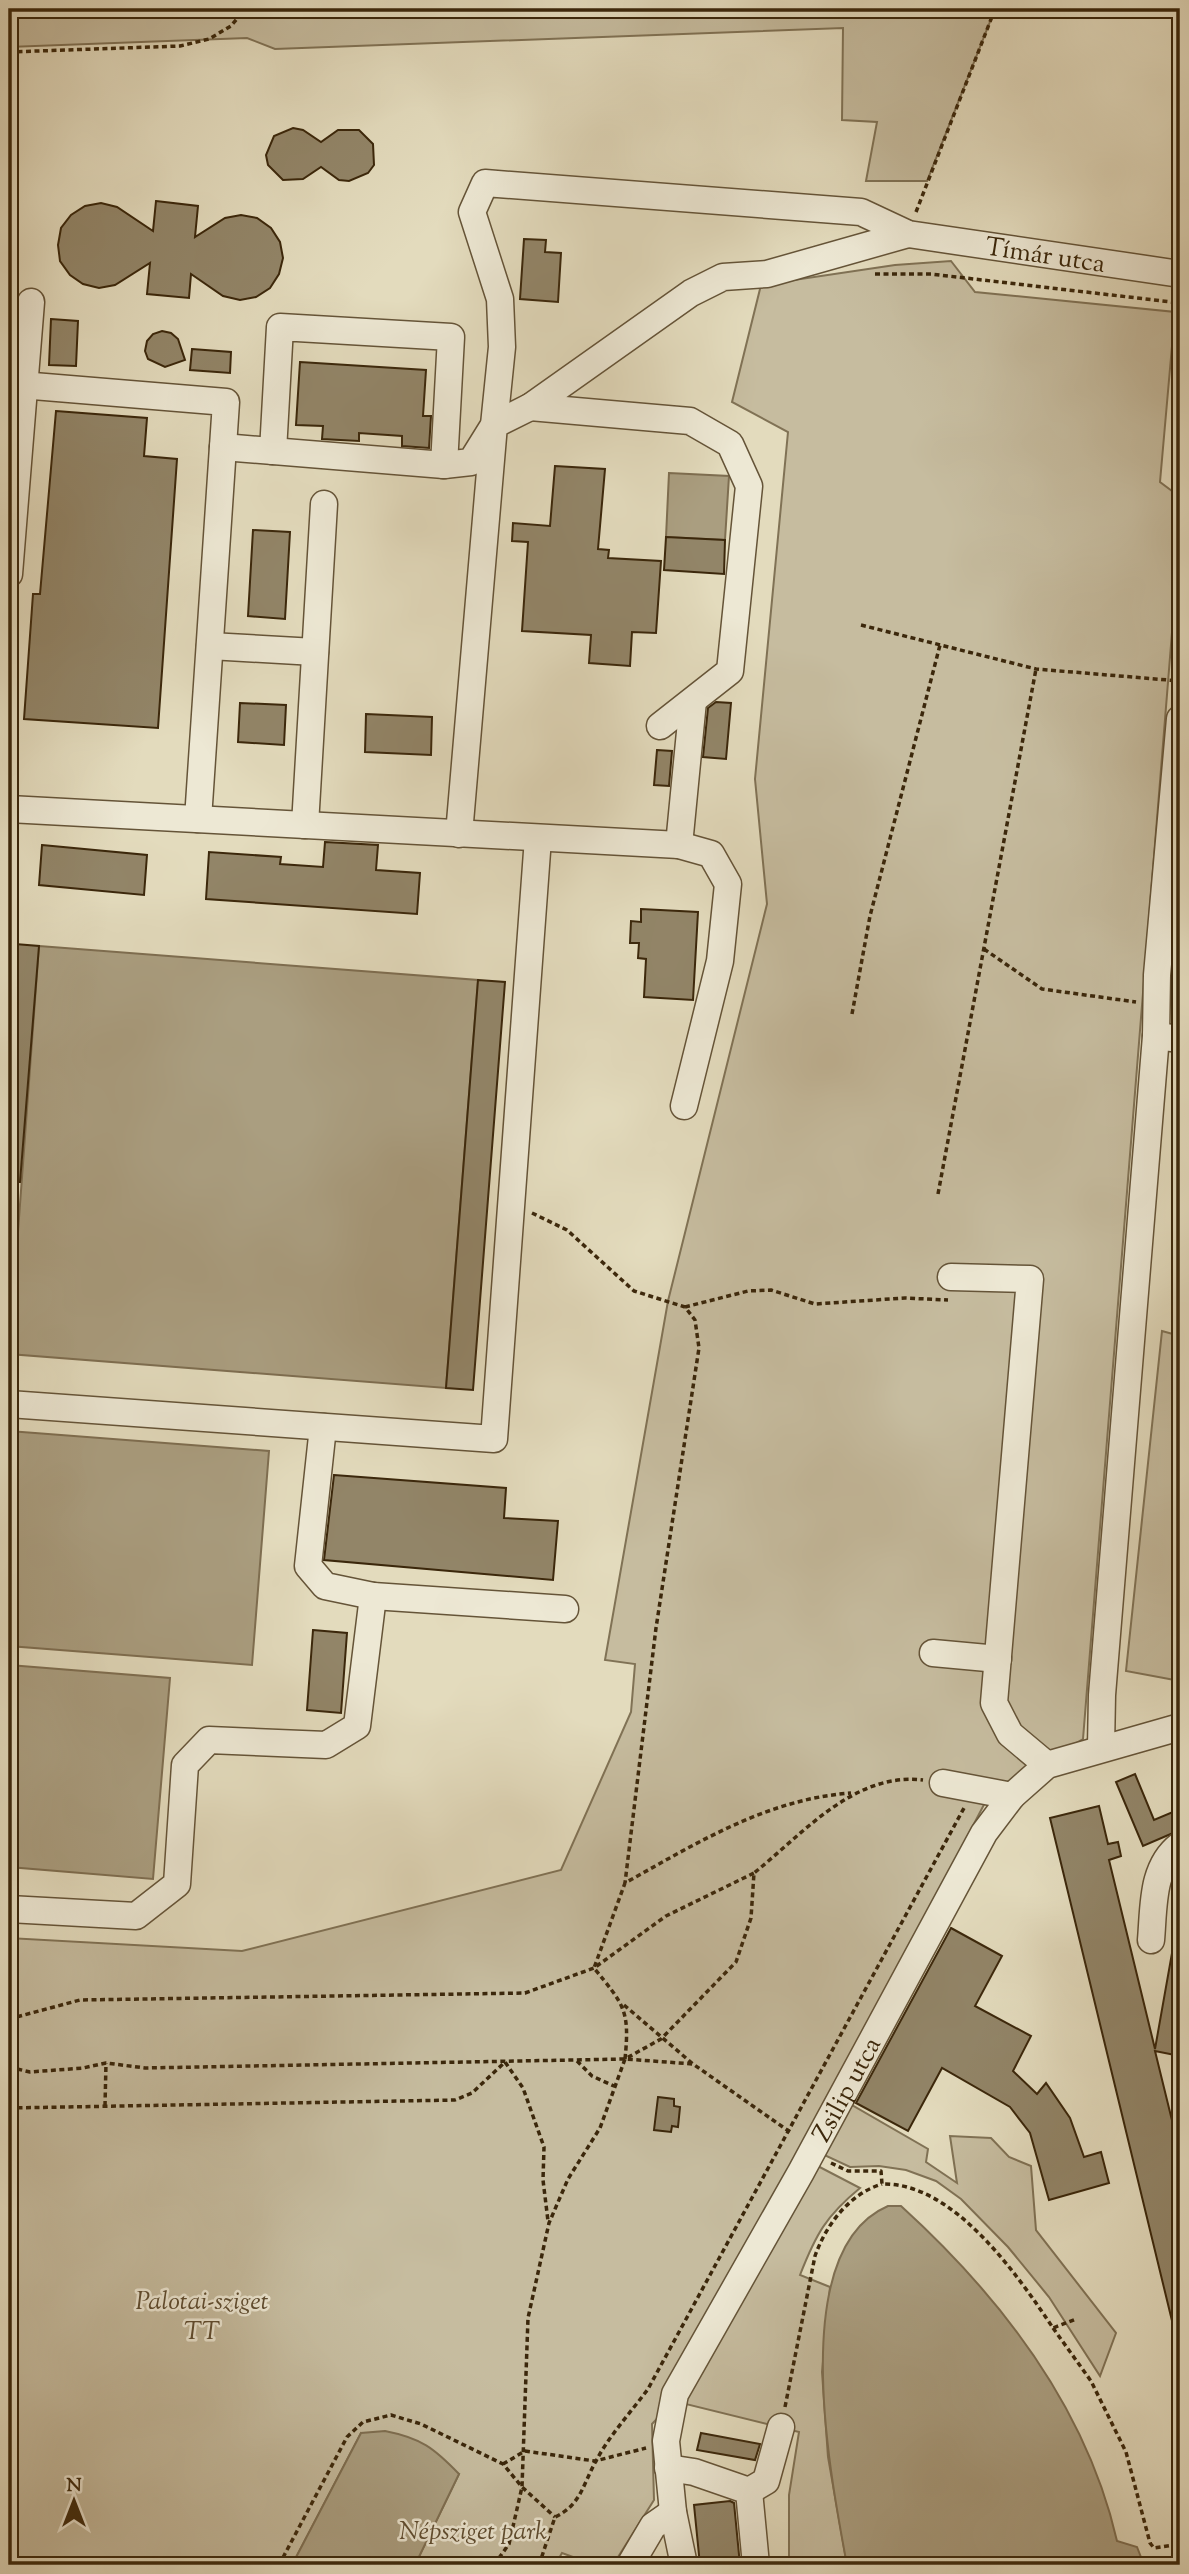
<svg xmlns="http://www.w3.org/2000/svg" width="1189" height="2574" font-family="'Sorts Mill Goudy',serif">
<style>
.green{fill:#c6bc9f;stroke:#807255;stroke-width:2}
.water{fill:#aa9e80;stroke:#7e6e51;stroke-width:2}
.building{fill:#928568;stroke:#3b270b;stroke-width:2}
.lines{fill:none;stroke-linecap:round;stroke-linejoin:round}
.minor-casing{stroke:#655438;stroke-width:29}
.path{stroke:#3b270b;stroke-width:3.5;stroke-dasharray:5 3.5;stroke-linecap:butt}
.minor{stroke:#ede8d4;stroke-width:26}
.labels{text-anchor:middle;stroke-width:5;stroke-linejoin:round;paint-order:stroke}
.street-label{font-size:26px;fill:#3b270b;stroke:#ede8d4}
.park-label{font-size:26px;font-style:italic;fill:#5e4c30;stroke:#ede8d4}
</style>
<rect width="100%" height="100%" fill="#e3dbbd"/>
<filter id="stains"><feTurbulence type="fractalNoise" baseFrequency=".00286" numOctaves="4"/><feColorMatrix values="0 0 0 0 .2 0 0 0 0 .09 0 0 0 0 .02 0 0 0 .5 -.17"/></filter>
<radialGradient id="worn" r=".72"><stop offset=".6" stop-color="#630" stop-opacity="0"/><stop offset="1" stop-color="#630" stop-opacity=".3"/></radialGradient>
<!-- green -->
<g class="green">
<polygon points="9,9 995,9 927,181 866,181 877,122 842,120 843,28 275,49 247,38 9,47"/>
<path d="M951,261L975,292L1175,312L1160,482L1180,497V533L1083,1739L989,1795L833,2094L928,2149L926,2162L957,2183L950,2136L991,2138L1009,2157L1031,2166L1036,2230L1116,2333L1100,2376L1049,2297L1008,2247L961,2199L936,2181L906,2170L879,2166L850,2167L816,2151L810,2162L860,2188C826,2216 816,2234 800,2275L830,2287L822,2372L828,2457L847,2565H789V2495L799,2432L674,2401L652,2424L654,2500L613,2565H595L562,2553L555,2565H415L459,2474L361,2433L292,2565H9V1938L242,1951L561,1870L631,1712L635,1664L605,1660L668,1301L767,904L755,779L788,432L732,402L761,285L895,265Z"/>
<polygon points="1162,1331 1180,1336 1180,1681 1126,1671"/>
</g>
<!-- water -->
<g class="water">
<polygon points="669,473 729,476 725,540 666,537"/>
<polygon points="39,946 478,980 446,1388 9,1354"/>
<polygon points="9,1431 269,1451 252,1665 9,1646"/>
<polygon points="9,1665 170,1678 153,1879 9,1867"/>
<path d="M888,2206H901C1000,2296 1087,2409 1117,2541L1137,2547L1144,2565H847C831,2479 785,2250 888,2206Z"/>
<path d="M385,2431C421,2438 434,2448 459,2474L415,2565H292L361,2433Z"/>
</g>
<!-- building -->
<g class="building">
<polygon points="293,128 303,130 321,142 338,130 359,130 373,144 374,165 368,173 349,181 339,180 321,167 303,179 283,180 268,165 266,155 274,136"/>
<polygon points="156,201 198,206 195,237 225,218 241,215 257,218 271,228 280,242 283,258 279,274 270,288 256,297 240,300 223,296 191,274 189,298 147,294 150,263 115,285 99,288 83,284 70,275 60,261 58,245 61,228 71,215 85,206 101,203 117,207 153,231"/>
<polygon points="524,239 546,240 545,252 561,253 558,302 520,299"/>
<polygon points="51,319 78,321 76,366 49,365"/>
<polygon points="162,331 171,333 178,339 185,360 165,367 148,359 145,351 147,341 153,334"/>
<polygon points="192,349 231,352 230,373 190,370"/>
<polygon points="300,362 426,370 423,416 431,416 429,448 402,446 402,436 359,433 359,441 322,439 323,426 296,425"/>
<polygon points="56,411 147,418 144,456 177,459 158,728 24,719 33,594 40,594"/>
<polygon points="555,466 605,469 598,549 609,550 608,558 661,561 656,633 632,632 630,666 589,663 591,635 522,631 528,542 512,541 513,523 550,526"/>
<polygon points="253,530 290,532 285,619 248,616"/>
<polygon points="666,537 725,540 724,574 664,570"/>
<polygon points="716,702 731,703 726,759 703,757 708,708"/>
<polygon points="240,703 286,705 284,745 238,742"/>
<polygon points="366,714 432,717 431,755 365,752"/>
<polygon points="657,750 672,751 669,786 654,785"/>
<polygon points="325,842 378,845 376,870 420,873 417,914 206,899 209,852 281,857 280,864 323,867"/>
<polygon points="42,845 147,855 144,895 39,885"/>
<polygon points="641,909 698,912 693,1000 644,997 646,959 638,958 639,943 630,943 631,921 641,922"/>
<polygon points="15,944 39,946 20,1182 9,1182 9,1021"/>
<polygon points="478,980 505,982 473,1390 446,1388"/>
<polygon points="334,1475 506,1488 504,1518 558,1521 553,1580 324,1560"/>
<polygon points="313,1630 347,1633 341,1713 307,1710"/>
<polygon points="1135,1774 1154,1820 1180,1809 1180,1830 1143,1846 1116,1782"/>
<polygon points="1099,1806 1108,1844 1118,1842 1121,1856 1109,1860 1155,2049 1172,1953 1180,1954 1180,2056 1155,2051 1180,2153 1180,2328 1174,2329 1050,1818"/>
<polygon points="951,1928 1002,1956 975,2006 1031,2036 1013,2071 1037,2094 1046,2083 1070,2118 1084,2157 1101,2152 1109,2183 1049,2200 1030,2133 1010,2107 942,2068 908,2131 856,2103"/>
<polygon points="658,2097 674,2099 674,2106 680,2107 678,2127 672,2126 671,2132 654,2130"/>
<polygon points="701,2433 760,2444 755,2460 697,2450"/>
<polygon points="730,2501 734,2503 740,2565 700,2565 694,2505"/>
</g>
<g class="lines">
<defs>
<g id="minor">
<polyline points="9,384 226,402 198,819"/>
<polyline points="530,407 690,421 730,444 749,486 730,671 660,726"/>
<path id="s1" d="M223,447L444,465L471,462L494,425L502,347L500,299L472,212L485,183L861,212L908,234L1180,274"/>
<polyline points="273,451 280,327 451,337 444,465"/>
<polyline points="9,574 31,302"/>
<polyline points="210,646 315,652"/>
<polyline points="9,809 679,845 711,854 728,884 720,961 684,1106"/>
<polyline points="305,825 324,504"/>
<polyline points="459,834 494,425 530,407 691,293 723,277 767,274 908,234"/>
<polyline points="679,845 693,701"/>
<polyline points="1156,1036 1180,1039"/>
<polyline points="951,1277 1030,1279 994,1703 1010,1734 1047,1765"/>
<polyline points="9,1404 494,1439 538,838"/>
<polyline points="323,1427 308,1566 325,1586 373,1596 565,1609"/>
<polyline points="933,1653 998,1659"/>
<polyline points="1101,1747 1102,1695 1156,1036 1157,975 1180,719"/>
<polyline points="943,1783 1012,1796"/>
<polyline points="9,1909 136,1916 177,1884 185,1765 209,1740 326,1745 357,1726 373,1596"/>
<path d="M1151,1940C1154,1907 1151,1867 1180,1845"/>
<polyline points="668,2468 694,2472 749,2491 756,2565"/>
<polyline points="749,2491 766,2481 781,2427"/>
<polyline points="630,2565 653,2526 673,2512"/>
<path id="s2" d="M684,2565L673,2512L666,2441L675,2394L801,2172L984,1833L1012,1796L1047,1765L1180,1727"/>
</g>
</defs>
<!-- minor casing -->
<use href="#minor" class="minor-casing"/>
<!-- path -->
<g class="path">
<polyline points="9,52 180,46 209,39 231,26 245,9"/>
<polyline points="916,212 995,9"/>
<polyline points="875,274 931,274 1180,303"/>
<polyline points="861,625 1036,669 1180,681"/>
<polyline points="984,949 1042,989 1136,1002"/>
<polyline points="852,1014 870,916 940,645"/>
<polyline points="938,1194 1036,669"/>
<polyline points="532,1213 567,1230 634,1291 685,1307 695,1320 699,1348 656,1628 625,1883"/>
<polyline points="685,1307 748,1291 771,1290 815,1304 905,1298 948,1300"/>
<polyline points="624,2005 693,2064 790,2132"/>
<polyline points="9,2019 80,2000 525,1993 594,1968 666,1916 754,1873"/>
<path d="M625,2059C630,2010 624,2005 594,1968L625,1883C697,1843 767,1799 851,1793"/>
<polyline points="577,2061 592,2076 614,2086"/>
<polyline points="9,2067 30,2072 83,2068 106,2063 145,2068 625,2059 693,2064"/>
<polyline points="105,2106 106,2063"/>
<polyline points="9,2108 455,2100 472,2093 505,2062 523,2088 544,2147 543,2180 548,2221"/>
<path d="M831,2163L848,2171H881L882,2184C953,2182 1017,2274 1053,2328L1076,2319"/>
<polyline points="1053,2328 1091,2381 1126,2452 1150,2543 1154,2548 1180,2544"/>
<path d="M785,2407L815,2256C826,2225 849,2194 882,2184"/>
<polyline points="503,2464 525,2451 595,2461 646,2448"/>
<polyline points="279,2565 347,2437 363,2422 391,2415 421,2424 503,2464 522,2487 555,2517"/>
<path d="M494,2565L509,2544L522,2487L528,2318L549,2223L568,2179L600,2128L625,2059L661,2039L736,1962L751,1918L754,1873C804,1833 854,1772 923,1780"/>
<path d="M539,2565L555,2517C581,2505 583,2484 596,2461C609,2436 631,2412 648,2389L964,1808"/>
</g>
<!-- minor -->
<use href="#minor" class="minor"/>
</g>
<g class="labels">
<!-- street labels -->
<g class="street-label">
<text dy="9" stroke="none"><textPath href="#s1" startOffset="1110">Tímár utca</textPath></text>
<text dy="9" stroke="none"><textPath href="#s2" startOffset="523">Zsilip utca</textPath></text>
</g>
<!-- park labels -->
<g class="park-label">
<text x="202" y="2309">Palotai-sziget<tspan x="202" dy="30">TT</tspan></text>
<text x="473" y="2539">Népsziget park</text>
</g>
</g>
<!-- margin -->
<rect width="1189" height="2574" fill="none" stroke="#e3dbbd" stroke-width="35"/>
<rect x="10" y="10" width="1168" height="2553" fill="none" stroke="#3b270b" stroke-width="3.5"/>
<rect x="18" y="18" width="1154" height="2539" fill="none" stroke="#3b270b" stroke-width="2"/>
<!-- north arrow -->
<g transform="translate(74 2501)" stroke="#ede8d4" stroke-width="5" paint-order="stroke">
<path d="M0-5L12 26L0 18L-12 26Z" fill="#3b270b"/>
<text y="-10" font-size="19" font-weight="bold" text-anchor="middle" fill="#3b270b">N</text>
</g>
<rect width="100%" height="100%" filter="url(#stains)"/>
<rect width="100%" height="100%" fill="url(#worn)"/>
</svg>
